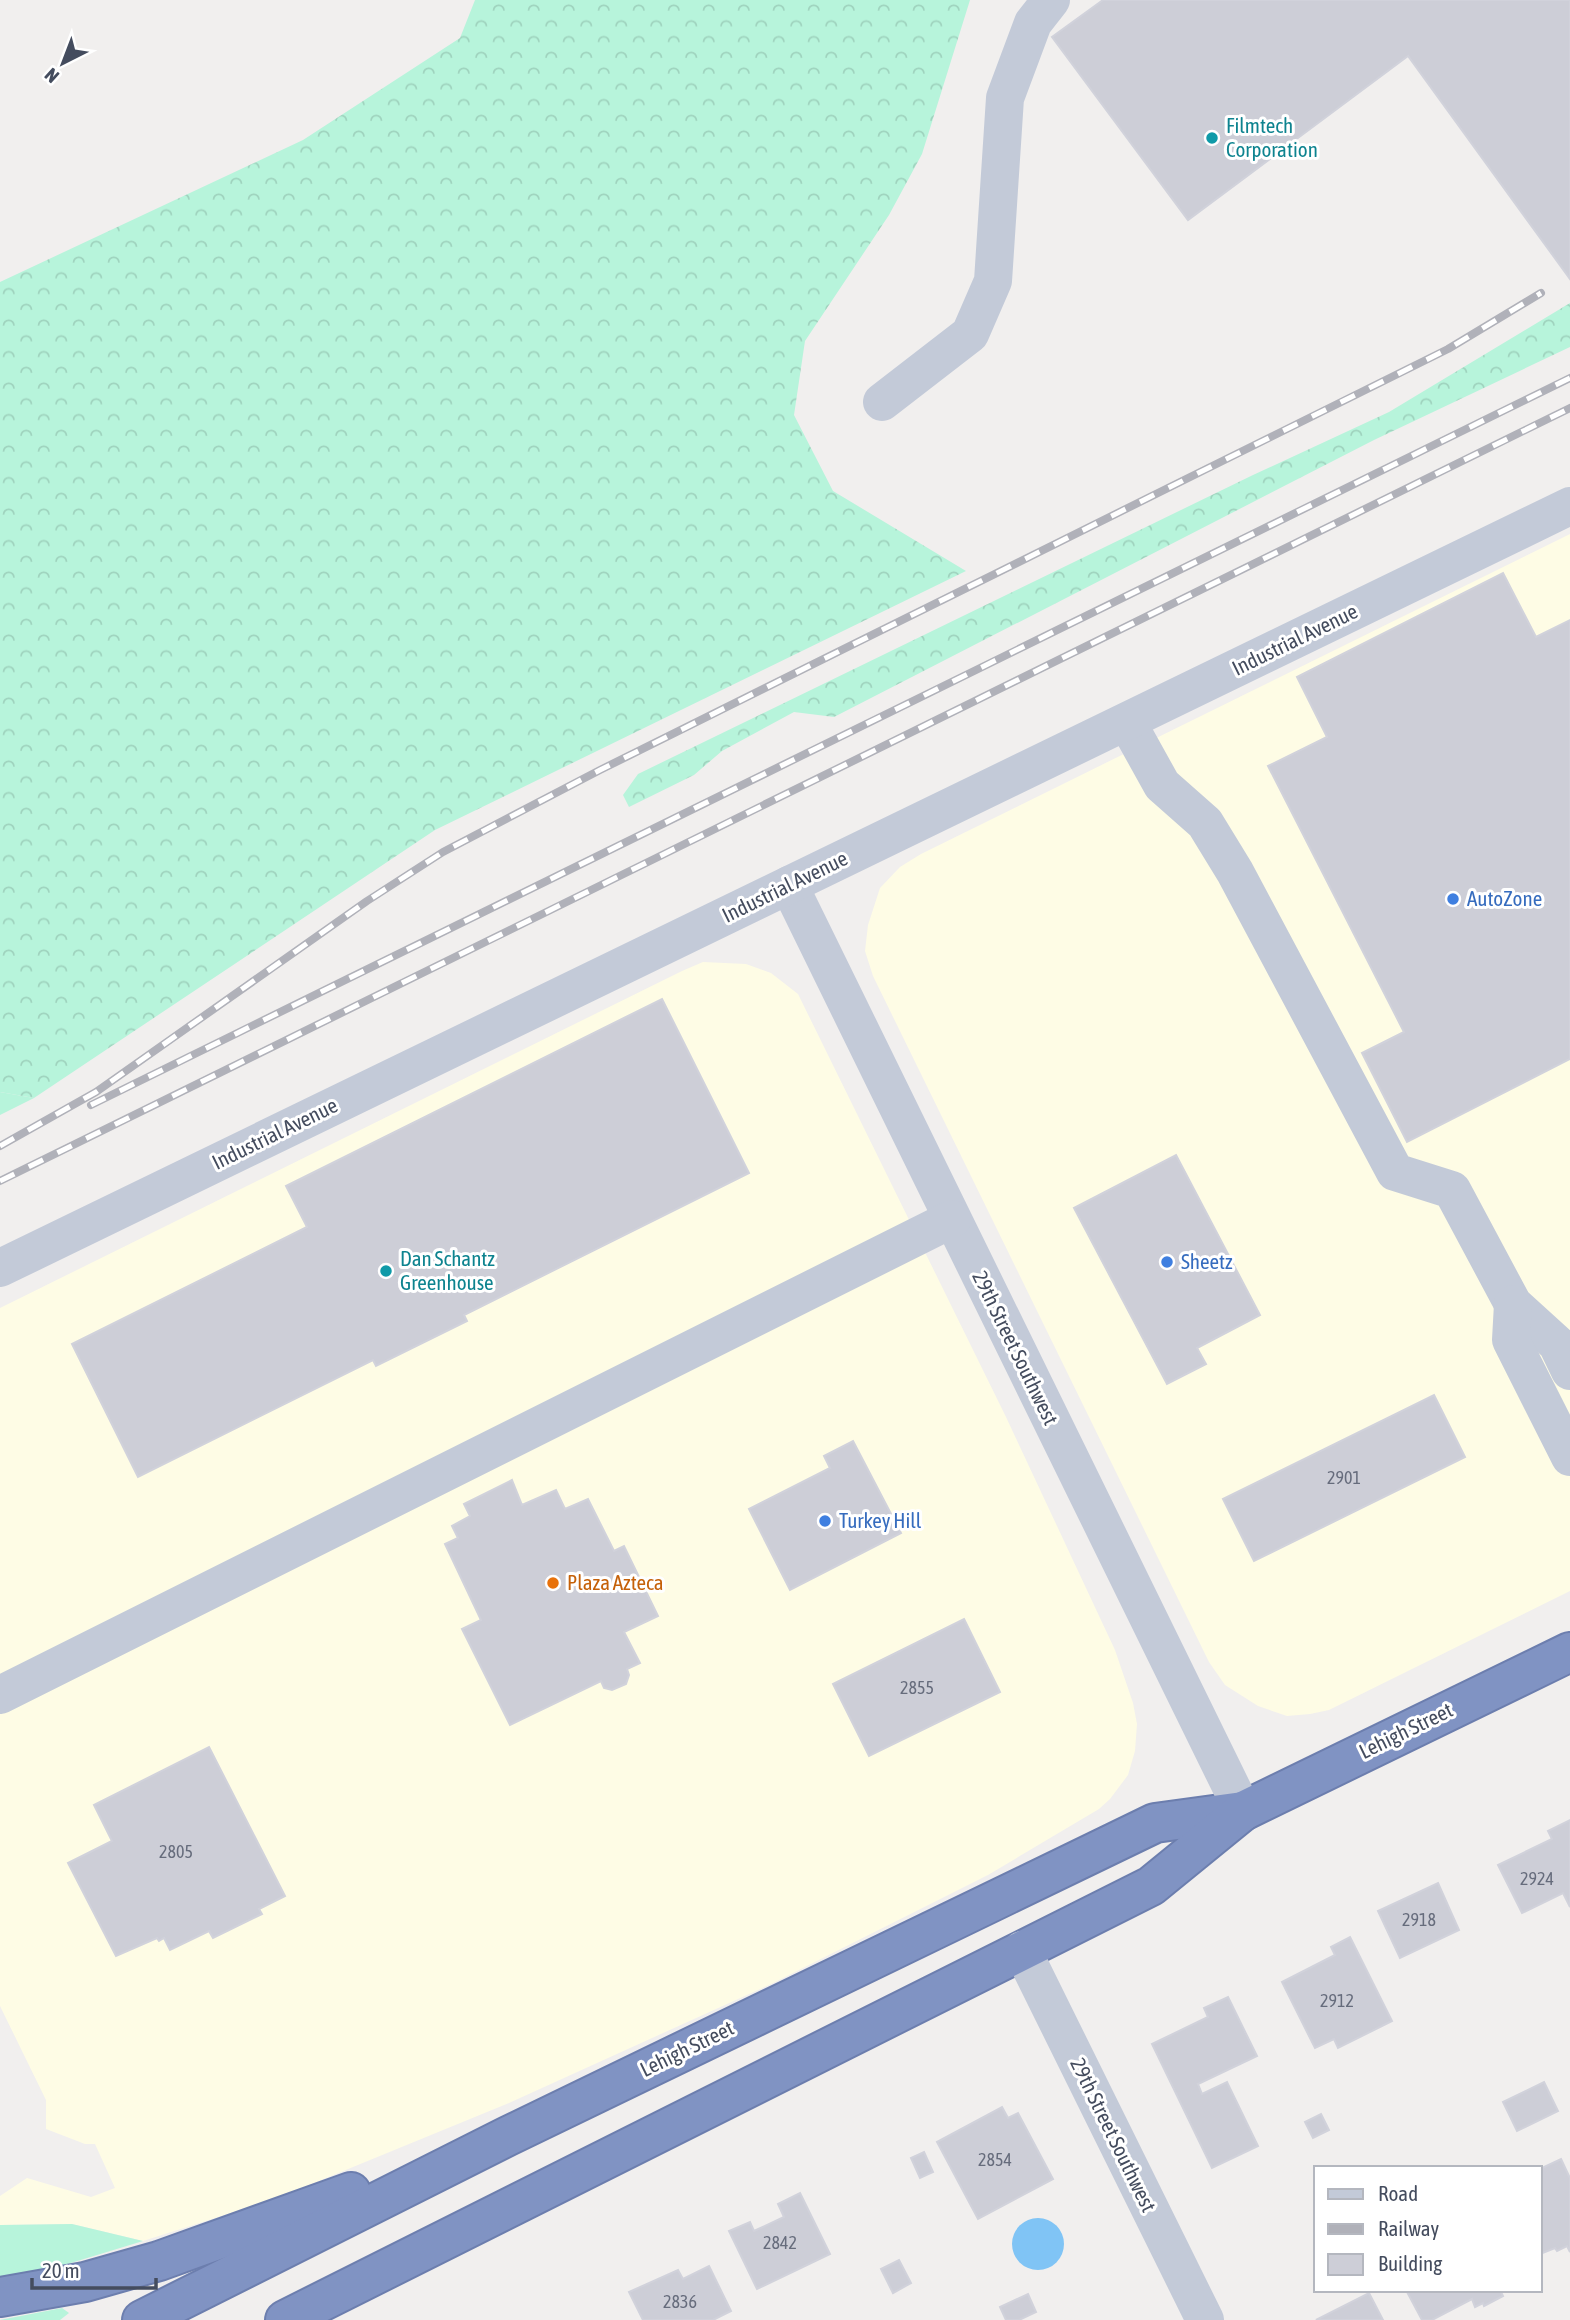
<svg xmlns="http://www.w3.org/2000/svg" width="1570" height="2320" font-family="'Asap Condensed',sans-serif">
<style>
.commercial{fill:#fefce5}
.green{fill:#b7f4db}
.forest{fill:url(#forest-crowns)}
.water{fill:#80c4f5}
.building{fill:#cdced7;stroke:#d1d2db;stroke-width:2}
.lines{fill:none;stroke-linecap:round;stroke-linejoin:round}
.highway-casing{stroke:#6c7eae;stroke-width:42}
.minor{stroke:#c3cad8;stroke-width:38}
.highway{stroke:#8093c3;stroke-width:38}
.rail-casing{stroke:#b0b1b9;stroke-width:8}
.rail{stroke:#fff;stroke-width:5;stroke-dasharray:16;stroke-linecap:butt}
.culture-dot{fill:#0f9aa8;stroke:#fff;stroke-width:2.5}
.shop-dot{fill:#3f7fe0;stroke:#fff;stroke-width:2.5}
.food-dot{fill:#e8710a;stroke:#fff;stroke-width:2.5}
.labels{text-anchor:middle;stroke-width:6;stroke-linejoin:round;paint-order:stroke}
.number-label{font-size:18px;fill:#666c7c}
.culture-label{font-size:21px;fill:#0d838f;stroke:#fff;text-anchor:start}
.street-label{font-size:21px;fill:#444c5e;stroke:#fff}
.shop-label{font-size:21px;fill:#366cbe;stroke:#fff;text-anchor:start}
.food-label{font-size:21px;fill:#c56008;stroke:#fff;text-anchor:start}
</style>
<defs>
<pattern id="forest-crowns" width="20" height="18" patternUnits="userSpaceOnUse" patternTransform="scale(1.75)"><rect width="20" height="18" fill="#b7f4db"/><path d="M2 6a3 3 0 1 1 6 0M12 15a3 3 0 1 1 6 0" fill="none" stroke="#9fd3be"/></pattern>
</defs>
<rect width="100%" height="100%" fill="#f1efee"/>
<!-- commercial -->
<g class="commercial">
<polygon points="1570,534 1570,1591 1329,1710 1310,1714 1287,1716 1258,1706 1225,1685 1209,1662 873,976 865,951 868,925 880,888 900,867 921,854"/>
<polygon points="703,962 746,964 771,973 798,994 1006,1417 1115,1650 1133,1703 1137,1724 1135,1751 1128,1775 1110,1799 1099,1809 988,1875 771,1984 509,2103 275,2199 143,2241 72,2224 0,2225 0,2196 27,2178 91,2197 115,2188 95,2144 85,2144 46,2129 46,2100 0,2006 0,1308 682,971"/>
</g>
<!-- green -->
<g class="green">
<polygon points="0,1092 34,1098 0,1115"/>
<polygon points="72,2224 143,2241 38,2273 0,2279 0,2225"/>
<polygon points="62,2308 69,2313 60,2320 0,2320"/>
</g>
<!-- forest -->
<g class="forest">
<polygon points="475,0 970,0 922,154 889,215 805,341 794,415 833,491 966,571 435,830 34,1098 0,1092 0,282 303,140 460,38"/>
<polygon points="1570,303 1570,347 1374,440 834,717 794,712 722,751 694,775 629,807 623,795 638,774 1253,475 1389,412"/>
</g>
<!-- water -->
<circle class="water" cx="1038" cy="2244" r="26"/>
<!-- building -->
<g class="building">
<polygon points="1103,0 1570,0 1570,279 1408,56 1188,220 1052,37"/>
<polygon points="1503,573 1536,637 1570,620 1570,1059 1407,1142 1362,1053 1404,1032 1268,766 1327,737 1297,677"/>
<polygon points="662,999 749,1173 464,1315 467,1321 376,1366 373,1360 138,1477 72,1344 307,1227 286,1186"/>
<polygon points="1176,1155 1260,1315 1197,1348 1206,1364 1167,1384 1074,1208"/>
<polygon points="1434,1395 1465,1457 1254,1561 1223,1499"/>
<polygon points="853,1441 901,1533 790,1590 749,1509 830,1468 824,1456"/>
<polygon points="512,1480 522,1505 556,1490 565,1509 588,1499 614,1551 624,1546 658,1616 624,1632 640,1663 627,1669 629,1675 626,1684 612,1690 604,1688 601,1681 510,1725 462,1629 481,1620 445,1544 458,1538 452,1526 470,1516 464,1504"/>
<polygon points="964,1619 1000,1692 869,1756 833,1684"/>
<polygon points="209,1747 285,1896 259,1909 262,1914 213,1938 209,1931 170,1950 164,1938 159,1941 157,1938 116,1956 68,1863 112,1841 94,1805"/>
<polygon points="1570,1820 1570,1907 1563,1893 1522,1913 1498,1865 1552,1839 1548,1831"/>
<polygon points="1438,1883 1459,1930 1400,1958 1378,1911"/>
<polygon points="1350,1937 1392,2021 1338,2048 1334,2039 1315,2048 1282,1982 1335,1955 1331,1947"/>
<polygon points="1228,1997 1257,2056 1198,2084 1202,2094 1227,2082 1258,2146 1212,2168 1152,2044 1208,2017 1204,2008"/>
<polygon points="1544,2082 1558,2111 1517,2131 1503,2102"/>
<polygon points="1002,2107 1008,2118 1018,2113 1053,2179 978,2219 937,2142"/>
<polygon points="1321,2114 1329,2130 1313,2138 1305,2122"/>
<polygon points="924,2152 933,2172 920,2178 911,2158"/>
<polygon points="1561,2159 1570,2178 1570,2252 1567,2246 1557,2251 1555,2248 1540,2254 1540,2169"/>
<polygon points="800,2193 830,2254 757,2289 729,2231 750,2222 754,2231 784,2217 778,2204"/>
<polygon points="899,2260 911,2283 893,2293 881,2269"/>
<polygon points="709,2266 731,2311 713,2320 643,2320 629,2292 678,2270 683,2279"/>
<polygon points="1406,2290 1500,2290 1503,2296 1484,2306 1483,2303 1475,2307 1472,2299 1432,2320 1422,2320"/>
<polygon points="1369,2293 1383,2320 1316,2320"/>
<polygon points="1028,2294 1036,2312 1019,2320 1006,2320 1000,2307"/>
</g>
<g class="lines">
<defs>
<g id="highway">
<polyline points="0,2297 85,2282 159,2261 351,2192"/>
<polyline points="142,2320 508,2136 1155,1823 1243,1811"/>
<polyline points="285,2320 1151,1886 1243,1811 1570,1652"/>
</g>
</defs>
<!-- highway casing -->
<use href="#highway" class="highway-casing"/>
<!-- minor -->
<g class="minor">
<polyline points="882,402 970,334 993,281 1005,98 1033,23 1051,0"/>
<polyline points="1127,722 1162,785 1205,823 1235,872 1395,1172 1452,1190 1513,1304 1557,1344 1570,1371"/>
<polyline points="789,885 1243,1811"/>
<polyline points="0,1268 1570,506"/>
<polyline points="1513,1304 1511,1340 1570,1457"/>
<polyline points="0,1695 952,1219"/>
<polyline points="1022,1950 1205,2320"/>
</g>
<!-- highway -->
<use href="#highway" class="highway"/>
<defs>
<g id="rail">
<polyline points="91,1105 1570,378"/>
<polyline points="0,1146 96,1092 367,901 443,852 600,770 1448,349 1541,293"/>
<polyline points="0,1181 1570,408"/>
</g>
</defs>
<!-- rail casing -->
<use href="#rail" class="rail-casing"/>
<!-- rail -->
<use href="#rail" class="rail"/>
</g>
<!-- markers -->
<g class="culture-dot">
<circle cx="1212" cy="138" r="7"/>
<circle cx="386" cy="1271" r="7"/>
</g>
<g class="shop-dot">
<circle cx="1453" cy="899" r="7"/>
<circle cx="1167" cy="1262" r="7"/>
<circle cx="825" cy="1521" r="7"/>
</g>
<circle class="food-dot" cx="553" cy="1583" r="7"/>
<g class="labels">
<!-- number labels -->
<g class="number-label">
<text x="1344" y="1484">2901</text>
<text x="917" y="1694">2855</text>
<text x="176" y="1858">2805</text>
<text x="1537" y="1885">2924</text>
<text x="1419" y="1926">2918</text>
<text x="1337" y="2007">2912</text>
<text x="995" y="2166">2854</text>
<text x="780" y="2249">2842</text>
<text x="680" y="2308">2836</text>
</g>
<!-- culture labels -->
<g class="culture-label">
<text x="1226" y="133">Filmtech<tspan x="1226" dy="24">Corporation</tspan></text>
<text x="400" y="1266">Dan Schantz<tspan x="400" dy="24">Greenhouse</tspan></text>
</g>
<!-- street labels -->
<g class="street-label">
<text transform="translate(1295 640) rotate(-26)" y="7">Industrial Avenue</text>
<text transform="translate(785 887) rotate(-26)" y="7">Industrial Avenue</text>
<text transform="translate(275 1134) rotate(-26)" y="7">Industrial Avenue</text>
<text transform="translate(1015 1348) rotate(64)" y="7">29th Street Southwest</text>
<text transform="translate(1406 1731) rotate(-26)" y="7">Lehigh Street</text>
<text transform="translate(687 2049) rotate(-26)" y="7">Lehigh Street</text>
<text transform="translate(1113 2135) rotate(64)" y="7">29th Street Southwest</text>
</g>
<!-- shop labels -->
<g class="shop-label">
<text x="1467" y="906">AutoZone</text>
<text x="1181" y="1269">Sheetz</text>
<text x="839" y="1528">Turkey Hill</text>
</g>
<!-- food labels -->
<g class="food-label">
<text x="567" y="1590">Plaza Azteca</text>
</g>
</g>
<!-- legend -->
<rect x="1314" y="2166" width="228" height="126" fill="#ffffff" stroke="#b4b7bf" stroke-width="2"/>
<rect x="1328" y="2189" width="35" height="10" fill="#c3cad8" stroke="#b4b7bf" stroke-width="2"/>
<text x="1378" y="2201" font-size="21" fill="#444c5e">Road</text>
<rect x="1328" y="2224" width="35" height="10" fill="#b0b1b9" stroke="#b4b7bf" stroke-width="2"/>
<text x="1378" y="2236" font-size="21" fill="#444c5e">Railway</text>
<rect x="1328" y="2254" width="35" height="21" fill="#cdced7" stroke="#b4b7bf" stroke-width="2"/>
<text x="1378" y="2271" font-size="21" fill="#444c5e">Building</text>
<!-- north arrow -->
<g transform="translate(63 63) rotate(222)" stroke="#ffffff" stroke-width="5" paint-order="stroke">
<path d="M0-5L12 26L0 18L-12 26Z" fill="#444c5e"/>
<text y="-10" font-size="19" font-weight="bold" text-anchor="middle" fill="#444c5e">N</text>
</g>
<!-- scale -->
<path d="M32 2278v10h124v-10" fill="none" stroke="#444c5e" stroke-width="3.5"/>
<text x="42" y="2278" font-size="21" fill="#444c5e" stroke="#ffffff" stroke-width="5" paint-order="stroke">20 m</text>
</svg>
